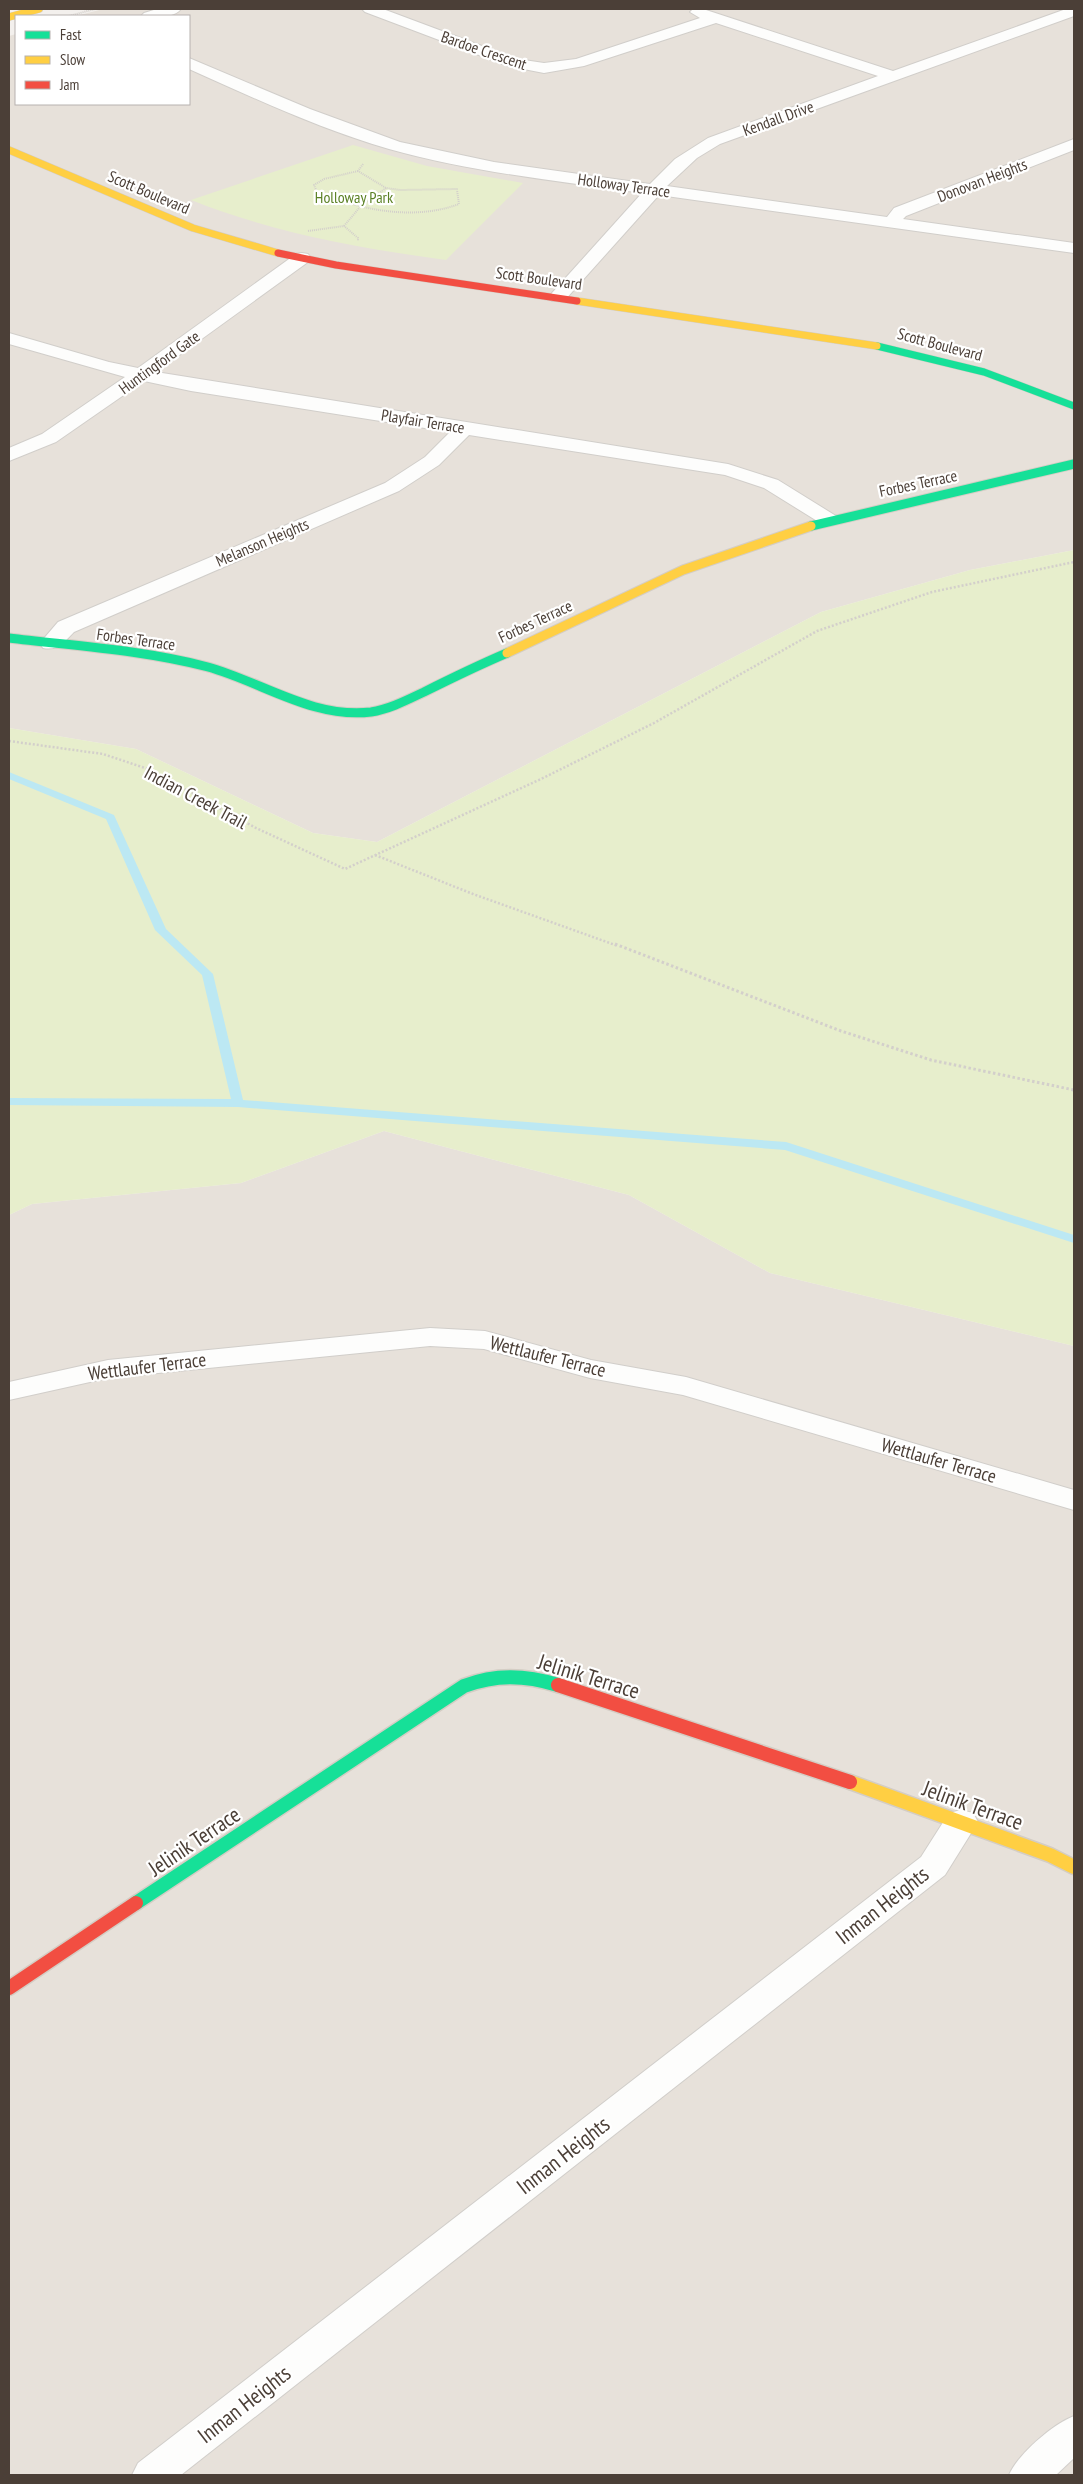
<svg xmlns="http://www.w3.org/2000/svg" width="1083" height="2484" font-family="'PT Sans Narrow',sans-serif">
<style>
.residential{fill:#e7e1da}
.green{fill:#e7eecc}
.lines{fill:none;stroke-linecap:round;stroke-linejoin:round}
.stream{fill:#bce8f3;fill-rule:evenodd}
.street-casing{stroke:#d1ceca;stroke-width:2}
.fast-far2-casing{stroke:#d4cdc4;stroke-width:8}
.fast-far1-casing{stroke:#d4cdc4;stroke-width:11}
.fast-casing{stroke:#d4cdc4;stroke-width:17}
.slow-far2-casing{stroke:#d4cdc4;stroke-width:8}
.slow-far1-casing{stroke:#d4cdc4;stroke-width:11}
.slow-casing{stroke:#d4cdc4;stroke-width:17}
.jam-far1-casing{stroke:#d4cdc4;stroke-width:8}
.jam-casing{stroke:#d4cdc4;stroke-width:17}
.path-far2{stroke:#d3cfcb;stroke-width:2;stroke-dasharray:1 1;stroke-linecap:butt}
.path-far1{stroke:#d3cfcb;stroke-width:2.5;stroke-dasharray:2 2;stroke-linecap:butt}
.path{stroke:#d3cfcb;stroke-width:3;stroke-dasharray:2.5 2.5;stroke-linecap:butt}
.street{fill:#fdfdfc;fill-rule:evenodd}
.fast-far2{stroke:#16e098;stroke-width:7}
.fast-far1{stroke:#16e098;stroke-width:9}
.fast{stroke:#16e098;stroke-width:14}
.slow-far2{stroke:#ffcf43;stroke-width:7}
.slow-far1{stroke:#ffcf43;stroke-width:9}
.slow{stroke:#ffcf43;stroke-width:14}
.jam-far1{stroke:#f24e42;stroke-width:7}
.jam{stroke:#f24e42;stroke-width:14}
.labels{text-anchor:middle;stroke-width:4.5;stroke-linejoin:round;paint-order:stroke}
.far-street-label{font-size:16px;fill:#4b3f37;stroke:#fff}
.far-park-label{font-size:16px;fill:#5b8125;stroke:#fff}
.street-label{font-size:19px;fill:#4b3f37;stroke:#fff}
.near-street-label{font-size:22px;fill:#4b3f37;stroke:#fff}
</style>
<rect width="100%" height="100%" fill="#f3f0ed"/>
<!-- residential -->
<g class="residential">
<polygon points="103,9 1074,9 1074,550 970,570 821,612 377,842 313,833 136,749 9,728 9,36 16,34 16,104 189,104 189,16 76,16"/>
<polygon points="384,1131 629,1195 770,1273 1074,1346 1074,2475 9,2475 9,1215 32,1204 241,1183"/>
</g>
<!-- green -->
<g class="green">
<path d="M353,145L427,166L523,183L446,260C358,248 274,233 191,200Z"/>
<polygon points="1074,550 1074,1346 770,1273 629,1195 384,1131 241,1183 32,1204 9,1215 9,728 136,749 313,833 377,842 821,612 970,570"/>
</g>
<g class="lines">
<!-- stream -->
<polygon class="stream" points="9,772 114,815 166,929 213,974 243,1100 786,1142 1074,1235 1074,1243 785,1150 238,1107 9,1105 9,1098 231,1099 202,975 155,930 106,819 9,779"/>
<defs>
<g id="street">
<path d="M157,9H181C173,19 153,17 141,16L144,13Z"/>
<path d="M362,9H383L517,59L544,63L576,59L700,18L690,12L693,9H703L893,71L1066,9H1074V16L720,144L697,158L667,186L887,217L894,208L1074,139V150L906,216L903,219L1074,243V253L659,195L564,301H552L549,297L552,293L642,193C558,181 471,172 389,149C320,129 254,98 189,69V58L310,109L400,142L494,162L650,184L675,159L708,138L878,76L716,23L584,66L544,73L508,66L365,12Z"/>
<path d="M302,253L308,254L311,258L308,262L156,372L728,464L778,480L836,516L839,520L836,524L829,526L822,524L764,488L725,475L469,435L439,465L399,491L74,632C64,642 58,651 43,648L40,643L58,622L385,483L425,457L450,432L191,391L144,381L56,442L9,461V448L42,434L125,377L9,344V333L109,362L138,368L296,254Z"/>
<polygon points="430,1328 485,1331 591,1360 686,1377 1074,1490 1074,1510 683,1395 590,1378 484,1349 430,1346 108,1378 9,1400 9,1382 108,1360"/>
<polygon points="961,1810 973,1813 978,1822 945,1875 181,2475 132,2475 138,2463 921,1857 949,1813"/>
<path d="M1074,2416V2458L1056,2475H1009C1018,2454 1053,2424 1074,2416Z"/>
</g>
<polyline id="fast-far2" points="877,346 984,372 1074,406"/>
<g id="fast-far1">
<polyline points="811,526 1074,464"/>
<path d="M9,638C75,646 143,650 208,667C262,682 313,719 371,712C390,709 407,700 424,692C452,678 479,665 507,653"/>
</g>
<path id="fast" d="M136,1903L464,1686C496,1674 525,1675 558,1685"/>
<g id="slow-far2">
<polyline points="9,17 39,9"/>
<polyline points="9,150 193,228 278,253"/>
<polyline points="577,301 877,346"/>
</g>
<polyline id="slow-far1" points="507,653 683,570 811,526"/>
<polyline id="slow" points="850,1782 1050,1855 1074,1867"/>
<polyline id="jam-far1" points="278,253 336,265 577,301"/>
<g id="jam">
<polyline points="558,1685 850,1782"/>
<polyline points="9,1988 136,1903"/>
</g>
</defs>
<!-- street casing -->
<use href="#street" class="street-casing"/>
<!-- fast-far2 casing -->
<use href="#fast-far2" class="fast-far2-casing"/>
<!-- fast-far1 casing -->
<use href="#fast-far1" class="fast-far1-casing"/>
<!-- fast casing -->
<use href="#fast" class="fast-casing"/>
<!-- slow-far2 casing -->
<use href="#slow-far2" class="slow-far2-casing"/>
<!-- slow-far1 casing -->
<use href="#slow-far1" class="slow-far1-casing"/>
<!-- slow casing -->
<use href="#slow" class="slow-casing"/>
<!-- jam-far1 casing -->
<use href="#jam-far1" class="jam-far1-casing"/>
<!-- jam casing -->
<use href="#jam" class="jam-casing"/>
<!-- path-far2 -->
<g class="path-far2">
<polyline points="69,16 95,9"/>
<polyline points="363,164 358,171 386,188 400,190 458,189"/>
<path d="M358,171L324,179L314,185L317,192C360,210 414,221 459,204L457,190"/>
<polyline points="344,226 360,207 386,188"/>
<polyline points="308,231 344,226 358,238 358,241"/>
</g>
<!-- path-far1 -->
<g class="path-far1">
<polyline points="9,741 103,754 148,769 256,828 345,869 541,779 654,723 817,631 932,592 1074,562"/>
<polyline points="375,855 473,894 618,946"/>
</g>
<!-- path -->
<polyline class="path" points="615,944 841,1031 931,1060 1074,1090"/>
<!-- street -->
<use href="#street" class="street"/>
<!-- fast-far2 -->
<use href="#fast-far2" class="fast-far2"/>
<!-- fast-far1 -->
<use href="#fast-far1" class="fast-far1"/>
<!-- fast -->
<use href="#fast" class="fast"/>
<!-- slow-far2 -->
<use href="#slow-far2" class="slow-far2"/>
<!-- slow-far1 -->
<use href="#slow-far1" class="slow-far1"/>
<!-- slow -->
<use href="#slow" class="slow"/>
<!-- jam-far1 -->
<use href="#jam-far1" class="jam-far1"/>
<!-- jam -->
<use href="#jam" class="jam"/>
</g>
<g class="labels">
<!-- far-street labels -->
<g class="far-street-label">
<text transform="translate(484 50) rotate(19)" y="6">Bardoe Crescent</text>
<text transform="translate(778 118) rotate(-20)" y="6">Kendall Drive</text>
<text transform="translate(982 180) rotate(-21)" y="6">Donovan Heights</text>
<text transform="translate(624 185) rotate(8)" y="6">Holloway Terrace</text>
<text transform="translate(149 192) rotate(23)" y="6">Scott Boulevard</text>
<text transform="translate(539 278) rotate(8)" y="6">Scott Boulevard</text>
<text transform="translate(940 344) rotate(15)" y="6">Scott Boulevard</text>
<text transform="translate(159 362) rotate(-36)" y="6">Huntingford Gate</text>
<text transform="translate(423 421) rotate(9)" y="6">Playfair Terrace</text>
<text transform="translate(918 483) rotate(-12)" y="6">Forbes Terrace</text>
<text transform="translate(262 542) rotate(-23)" y="6">Melanson Heights</text>
<text transform="translate(535 621) rotate(-25)" y="6">Forbes Terrace</text>
<text transform="translate(136 639) rotate(8)" y="6">Forbes Terrace</text>
</g>
<!-- far-park labels -->
<g class="far-park-label">
<text x="354" y="203">Holloway Park</text>
</g>
<!-- street labels -->
<g class="street-label">
<text transform="translate(196 797) rotate(28)" y="7">Indian Creek Trail</text>
<text transform="translate(548 1356) rotate(14)" y="7">Wettlaufer Terrace</text>
<text transform="translate(147 1366) rotate(-7)" y="7">Wettlaufer Terrace</text>
<text transform="translate(939 1460) rotate(16)" y="7">Wettlaufer Terrace</text>
</g>
<!-- near-street labels -->
<g class="near-street-label">
<text transform="translate(589 1676) rotate(17)" y="8">Jelinik Terrace</text>
<text transform="translate(973 1805) rotate(20)" y="8">Jelinik Terrace</text>
<text transform="translate(194 1841) rotate(-34)" y="8">Jelinik Terrace</text>
<text transform="translate(882 1905) rotate(-38)" y="8">Inman Heights</text>
<text transform="translate(563 2155) rotate(-38)" y="8">Inman Heights</text>
<text transform="translate(244 2404) rotate(-38)" y="8">Inman Heights</text>
</g>
</g>
<!-- border -->
<rect width="1083" height="2484" fill="none" stroke="#4b3f37" stroke-width="20"/>
<!-- legend -->
<rect x="15" y="15" width="175" height="90" fill="#ffffff" stroke="#b7b2af"/>
<rect x="25" y="31" width="25" height="8" fill="#16e098" stroke="#b7b2af"/>
<text x="60" y="40" font-size="15" fill="#4b3f37">Fast</text>
<rect x="25" y="56" width="25" height="8" fill="#ffcf43" stroke="#b7b2af"/>
<text x="60" y="65" font-size="15" fill="#4b3f37">Slow</text>
<rect x="25" y="81" width="25" height="8" fill="#f24e42" stroke="#b7b2af"/>
<text x="60" y="90" font-size="15" fill="#4b3f37">Jam</text>
</svg>
